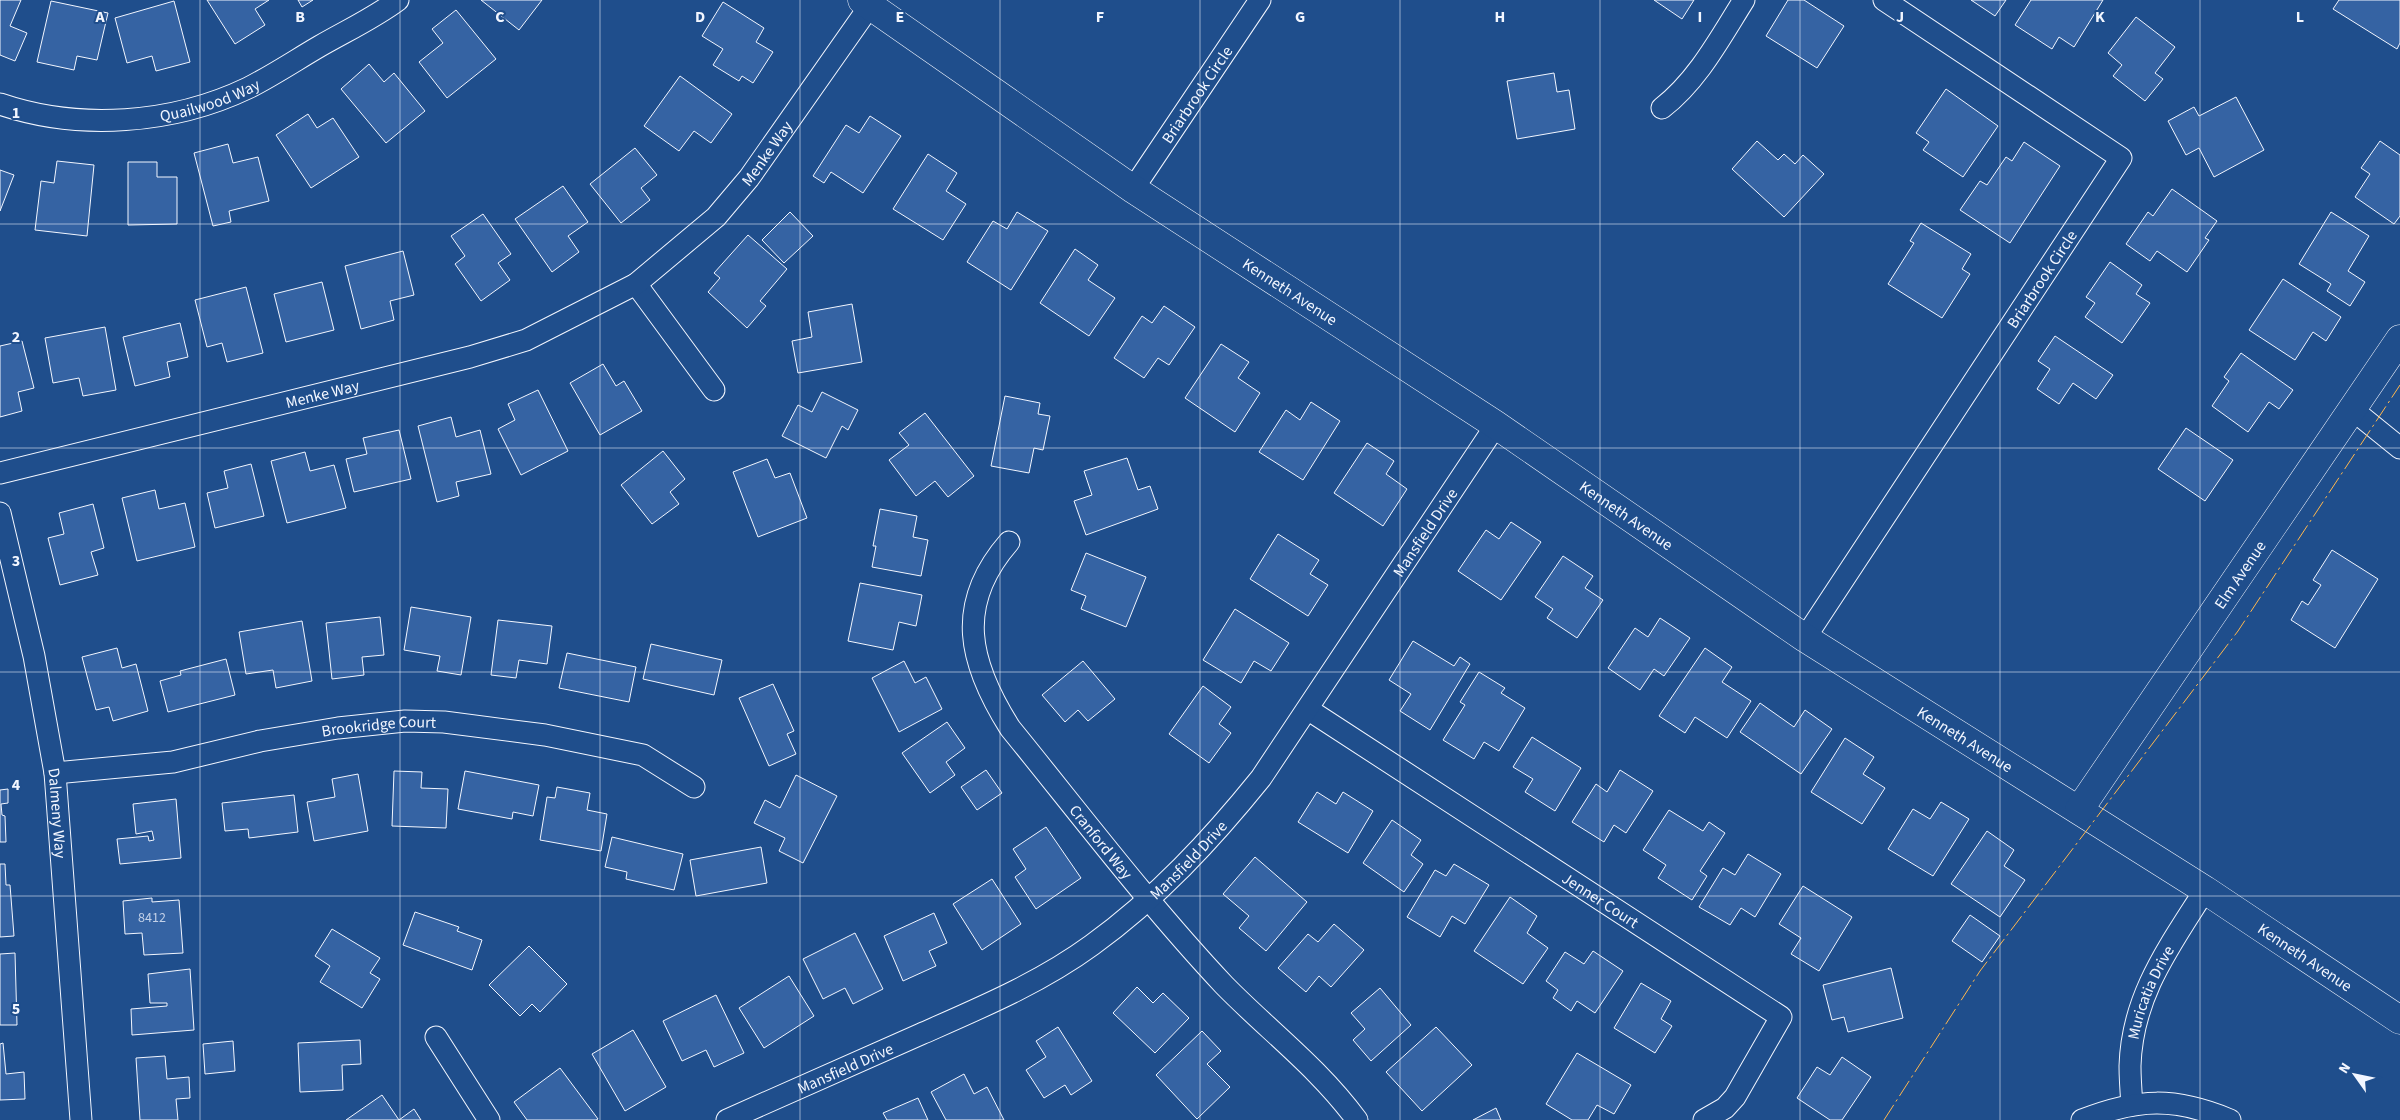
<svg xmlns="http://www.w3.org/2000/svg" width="2400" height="1120" font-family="'Source Sans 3',sans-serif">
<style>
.building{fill:#3563a3;stroke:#f2f6ff}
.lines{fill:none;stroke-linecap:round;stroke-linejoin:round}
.street-casing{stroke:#f2f6ff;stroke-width:23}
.secondary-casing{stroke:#f2f6ff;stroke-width:29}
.street{stroke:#1f4e8c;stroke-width:21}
.secondary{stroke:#1f4e8c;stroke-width:28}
.power{stroke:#ffb74d;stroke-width:1;stroke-dasharray:18 4 2.5 4;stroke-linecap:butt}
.grid{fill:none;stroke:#f2f6ff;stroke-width:1;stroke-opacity:0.55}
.labels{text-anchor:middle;stroke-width:4;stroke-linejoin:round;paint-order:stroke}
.number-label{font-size:14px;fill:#c3d1e8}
.street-label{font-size:16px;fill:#f2f6ff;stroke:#1f4e8c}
.grid-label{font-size:16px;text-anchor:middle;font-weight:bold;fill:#f2f6ff;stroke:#1f4e8c;stroke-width:4;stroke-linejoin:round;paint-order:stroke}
</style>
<rect width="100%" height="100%" fill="#1f4e8c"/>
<!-- building -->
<g class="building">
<polygon points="0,0 21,0 10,26 27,33 15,61 0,55"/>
<polygon points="207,0 269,0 255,9 265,25 235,44"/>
<polygon points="298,0 313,0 302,7"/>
<polygon points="481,0 542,0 519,30"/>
<polygon points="1654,0 1694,0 1682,19"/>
<polygon points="1788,0 1804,0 1844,26 1817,68 1766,36"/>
<polygon points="1971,0 2006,0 1995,16"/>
<polygon points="2031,0 2103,0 2074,47 2059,37 2052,49 2015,25"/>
<polygon points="2339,0 2400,0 2400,43 2397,49 2333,9"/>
<polygon points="51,1 108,13 97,60 77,56 74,70 37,62"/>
<polygon points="174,1 190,62 156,71 152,56 127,63 115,18"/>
<polygon points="723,2 764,28 756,42 773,52 753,83 742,76 739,81 713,65 723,49 702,36"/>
<polygon points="456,10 496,59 447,98 419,62 443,43 432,29"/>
<polygon points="2136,17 2175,47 2155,73 2163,79 2145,101 2113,76 2122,65 2108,53"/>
<polygon points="369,64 384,82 394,73 425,111 386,143 341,89"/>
<polygon points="1554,73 1557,92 1569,90 1575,129 1517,139 1507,81"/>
<polygon points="680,76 732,114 711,143 694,131 679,151 644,126"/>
<polygon points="1946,89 1998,126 1963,177 1923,150 1929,142 1916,133"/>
<polygon points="2236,97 2264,150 2214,177 2199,148 2186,155 2168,121 2194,107 2199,116"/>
<polygon points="308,114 317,128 333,118 359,157 311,188 276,135"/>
<polygon points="870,116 901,136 863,193 831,172 824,183 813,176 846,125 859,133"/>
<polygon points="1757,141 1778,160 1784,154 1795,164 1803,155 1824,174 1784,217 1732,169"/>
<polygon points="2380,141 2400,155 2400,216 2394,224 2355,197 2370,174 2361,168"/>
<polygon points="2024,142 2060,166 2010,243 1960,210 1980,181 1987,185 2006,157 2012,161"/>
<polygon points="228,144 233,163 258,157 269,201 229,211 231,222 213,226 194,153"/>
<polygon points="635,148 657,175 641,188 650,200 621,223 590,184"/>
<polygon points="928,154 957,173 946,191 966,204 943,240 893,209"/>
<polygon points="57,161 94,165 87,236 35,230 41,181 54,183"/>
<polygon points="128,162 157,162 157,177 177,177 177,224 128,225"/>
<polygon points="0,170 14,175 0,211"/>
<polygon points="563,186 588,222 568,236 579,252 552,272 515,219"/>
<polygon points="2172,189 2217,221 2205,238 2209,240 2187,272 2157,251 2150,261 2126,244 2148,212 2153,216"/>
<polygon points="790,212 813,236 784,263 762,240"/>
<polygon points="1017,212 1048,231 1011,290 967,262 993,221 1007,229"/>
<polygon points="2331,212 2369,236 2348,271 2365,282 2350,306 2327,291 2331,284 2299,264"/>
<polygon points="483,214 511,254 498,263 510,280 481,301 455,264 465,256 451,236"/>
<polygon points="1921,223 1971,254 1962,269 1970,274 1942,318 1888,284 1914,243 1910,241"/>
<polygon points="748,235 787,269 760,301 766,306 747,328 708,292 720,278 714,273"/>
<polygon points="1075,249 1098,265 1088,280 1115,298 1089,336 1040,303"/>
<polygon points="403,251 414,295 390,301 394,320 361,329 345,266"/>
<polygon points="2110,262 2142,285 2136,294 2150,303 2122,343 2085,317 2095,303 2086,297"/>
<polygon points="2283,279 2341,317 2326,341 2313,332 2295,360 2249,330"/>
<polygon points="322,282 334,330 286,342 274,294"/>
<polygon points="246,287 263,353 227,362 222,343 207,347 195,300"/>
<polygon points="852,304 862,362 798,373 792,341 812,337 808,312"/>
<polygon points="1164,306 1195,327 1169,365 1158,358 1144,378 1114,358 1142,316 1152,323"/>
<polygon points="180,323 188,357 167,362 170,377 135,386 123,337"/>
<polygon points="105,327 116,390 83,396 79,378 53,383 45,338"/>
<polygon points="2055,336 2113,375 2096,399 2073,383 2059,404 2037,389 2050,369 2038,361"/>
<polygon points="22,341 34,388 18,392 22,411 0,417 0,346"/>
<polygon points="1221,344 1249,362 1238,378 1260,393 1235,432 1185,398"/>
<polygon points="2241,353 2293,390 2279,409 2269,402 2248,432 2212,406 2229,381 2224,377"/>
<polygon points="603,364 616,386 624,381 642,411 600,435 570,383"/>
<polygon points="538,390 568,451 521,475 498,429 515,420 508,404"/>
<polygon points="822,392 858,410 848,430 842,426 826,458 782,436 798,405 812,412"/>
<polygon points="1005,396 1040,403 1038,414 1050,416 1043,450 1034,448 1029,473 991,466"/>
<polygon points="1311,402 1340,421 1303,480 1259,452 1286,410 1300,420"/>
<polygon points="925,413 974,476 948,497 935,481 916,496 889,460 909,445 899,433"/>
<polygon points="451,417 456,437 480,430 491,474 456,482 459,496 437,502 418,426"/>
<polygon points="2186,428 2233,460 2205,501 2158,469"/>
<polygon points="399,430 411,479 354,492 346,459 367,454 363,438"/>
<polygon points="1367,443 1394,461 1386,474 1407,489 1383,526 1334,493"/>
<polygon points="663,451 685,479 670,492 679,504 652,524 621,485"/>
<polygon points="305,452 310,471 334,465 346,508 287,523 271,461"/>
<polygon points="1127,458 1138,490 1150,486 1158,509 1086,535 1074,501 1092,495 1084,471"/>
<polygon points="767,459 775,478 790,473 807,518 758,537 733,472"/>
<polygon points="251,464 264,516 215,528 207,493 228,488 224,471"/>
<polygon points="155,490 159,509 185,503 195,547 137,561 122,498"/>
<polygon points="93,504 104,548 91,552 98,575 60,585 48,538 64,534 59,513"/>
<polygon points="880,509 917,516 913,537 928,540 921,576 872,567 876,546 873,546"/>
<polygon points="1511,522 1541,542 1501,600 1458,571 1486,530 1499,539"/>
<polygon points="1278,534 1319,560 1310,574 1328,585 1308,616 1250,579"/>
<polygon points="2332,550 2378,579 2335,648 2291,620 2302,601 2308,605 2321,585 2313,580"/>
<polygon points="1086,553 1146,577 1126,627 1081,609 1086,596 1071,590"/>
<polygon points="1563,556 1593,576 1585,588 1603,600 1577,638 1547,618 1553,609 1535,597"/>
<polygon points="860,583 922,595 916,626 899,622 893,650 848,641"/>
<polygon points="411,607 471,617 461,675 437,671 440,656 404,650"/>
<polygon points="1235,609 1289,643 1271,671 1254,661 1241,683 1203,660"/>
<polygon points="380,617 384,655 362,657 364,675 332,679 326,623"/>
<polygon points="1660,618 1690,638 1664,676 1654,669 1640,690 1608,668 1635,628 1648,637"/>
<polygon points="498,620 552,626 547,664 519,660 516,678 491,675"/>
<polygon points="302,621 312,681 276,688 273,670 246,674 239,632"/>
<polygon points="1413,641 1454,666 1460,657 1470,664 1430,730 1400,711 1411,694 1389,680"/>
<polygon points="651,644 722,660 714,695 643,679"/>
<polygon points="117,648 122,668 136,664 148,711 113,721 109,707 96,710 82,657"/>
<polygon points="1705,648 1732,667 1722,682 1751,701 1727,738 1695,717 1685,733 1659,716"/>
<polygon points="567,653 636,667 629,702 559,688"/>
<polygon points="226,659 235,695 168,712 160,681 181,675 180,671"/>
<polygon points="904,661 915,683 926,677 942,709 899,732 872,678"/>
<polygon points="1083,661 1115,699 1088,721 1078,710 1065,722 1042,695"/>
<polygon points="1479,672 1505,688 1501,693 1525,708 1499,751 1484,742 1474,759 1443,740 1465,705 1460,702"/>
<polygon points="773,684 794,731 787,734 796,754 769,766 739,698"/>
<polygon points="1203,686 1231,707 1219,724 1231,733 1209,763 1169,734"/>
<polygon points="1760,703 1794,727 1805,710 1832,729 1801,774 1740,732"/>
<polygon points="947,722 965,748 946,762 955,775 930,793 902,753"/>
<polygon points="1532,737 1581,768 1555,811 1525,792 1533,779 1513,767"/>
<polygon points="1845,738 1874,757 1863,774 1885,788 1862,824 1811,792"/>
<polygon points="986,770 1002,793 977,810 961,787"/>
<polygon points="1620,770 1653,791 1626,833 1614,825 1604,842 1572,822 1596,784 1607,792"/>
<polygon points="394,771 422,772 421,788 448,789 446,828 392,826"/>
<polygon points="465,771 539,785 533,816 513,812 512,819 458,809"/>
<polygon points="358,774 368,831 314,841 307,802 335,797 332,779"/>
<polygon points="796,775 837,796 803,863 779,851 785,838 754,823 765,800 780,808"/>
<polygon points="557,787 590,793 587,810 607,814 601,851 540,840 547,797 555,798"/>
<polygon points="8,789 8,803 1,804 2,815 5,816 6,842 0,842 0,790"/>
<polygon points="1317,792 1336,804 1343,792 1373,811 1348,853 1298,822"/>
<polygon points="294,795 298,832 249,838 248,829 225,831 222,803"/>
<polygon points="176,799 181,858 120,864 117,839 148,836 149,841 154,840 152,831 136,834 133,804"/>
<polygon points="1941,802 1969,819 1933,876 1888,849 1913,809 1930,819"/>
<polygon points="1669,810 1703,831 1709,822 1725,833 1700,871 1707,876 1692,900 1658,878 1666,865 1643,850"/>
<polygon points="1392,820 1421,840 1411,855 1423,864 1404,892 1363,863"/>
<polygon points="1046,827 1081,878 1036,909 1015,877 1026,869 1013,849"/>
<polygon points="1987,831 2014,850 2004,866 2025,880 2000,917 1951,884"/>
<polygon points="612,837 683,854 674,890 626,879 627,872 605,867"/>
<polygon points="761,847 767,883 696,896 690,860"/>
<polygon points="1748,854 1781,874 1755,917 1741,908 1730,925 1699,907 1723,868 1735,875"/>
<polygon points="1255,857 1307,902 1266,951 1239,928 1249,916 1223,894"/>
<polygon points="0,864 5,864 6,885 10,885 14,936 0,937"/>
<polygon points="1454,864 1489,885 1465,924 1452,916 1440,937 1407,917 1435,870 1446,876"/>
<polygon points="992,879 1021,924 982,950 953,904"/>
<polygon points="1803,886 1852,917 1819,971 1791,954 1801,938 1779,924"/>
<polygon points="1510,897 1537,916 1527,933 1548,948 1523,984 1474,951"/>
<polygon points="152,898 152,902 179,900 183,953 144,955 142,933 125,934 123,901"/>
<polygon points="415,912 459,927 457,931 482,940 472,970 403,945"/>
<polygon points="934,913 947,943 929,951 936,966 903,981 884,936"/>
<polygon points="1970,915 2000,936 1982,962 1952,941"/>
<polygon points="1334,924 1364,950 1331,987 1319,976 1306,992 1278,968 1308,934 1318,942"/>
<polygon points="332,929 380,958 370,973 380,979 362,1008 320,982 330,966 315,956"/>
<polygon points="855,933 883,989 853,1004 845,988 823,999 803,959"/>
<polygon points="529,946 567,984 540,1012 532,1004 520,1016 489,985"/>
<polygon points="1593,951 1623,971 1595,1013 1577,1001 1571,1011 1553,998 1558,990 1546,981 1565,952 1584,964"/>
<polygon points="15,953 17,1025 0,1025 0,954"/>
<polygon points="1891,968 1903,1018 1848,1032 1844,1017 1832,1020 1823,985"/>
<polygon points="190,969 194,1030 132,1035 131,1009 167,1006 167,1003 150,1003 148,974"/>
<polygon points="789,976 814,1016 764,1048 739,1008"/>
<polygon points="1641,983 1671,1001 1661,1019 1672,1026 1655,1053 1614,1028"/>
<polygon points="1137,987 1153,1003 1163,993 1189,1018 1155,1053 1113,1013"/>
<polygon points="1380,988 1411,1025 1371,1061 1353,1040 1365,1029 1351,1013"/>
<polygon points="716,995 744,1053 714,1067 706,1050 682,1061 663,1021"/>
<polygon points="1058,1027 1092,1081 1071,1095 1065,1085 1044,1098 1026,1070 1046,1057 1036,1041"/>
<polygon points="1436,1027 1472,1065 1422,1111 1386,1072"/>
<polygon points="633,1030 666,1087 625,1111 592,1054"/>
<polygon points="1202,1031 1221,1051 1207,1064 1230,1087 1197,1119 1156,1075"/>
<polygon points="360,1040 361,1064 342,1065 343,1090 300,1092 298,1043"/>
<polygon points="233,1041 235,1071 205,1074 203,1044"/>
<polygon points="3,1043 6,1074 24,1072 25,1099 0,1100 0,1044"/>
<polygon points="1577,1053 1631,1085 1614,1114 1597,1105 1588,1120 1572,1120 1546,1104"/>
<polygon points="165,1056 167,1079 189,1077 190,1098 176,1099 178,1120 140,1120 136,1058"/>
<polygon points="1842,1057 1871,1077 1842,1120 1830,1120 1797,1098 1817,1067 1830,1075"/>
<polygon points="560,1068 598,1119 596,1120 527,1120 514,1102"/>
<polygon points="964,1074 974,1094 987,1087 1004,1120 946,1120 931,1092"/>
<polygon points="382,1095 399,1120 414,1109 421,1120 346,1120"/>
<polygon points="918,1098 928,1120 887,1120 883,1113"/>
<polygon points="1496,1108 1501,1120 1473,1120"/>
</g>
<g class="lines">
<defs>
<g id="street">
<path id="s1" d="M0,104C79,131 173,124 248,88C272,76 296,60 320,46C346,31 374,18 398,0"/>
<path d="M1662,108C1698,80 1720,38 1744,0"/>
<path id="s2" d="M1133,189L1260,0"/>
<polyline points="636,284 714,390"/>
<polyline points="2353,410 2400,448"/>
<path id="s3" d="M0,473L470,357L526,340L636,284L716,217L749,178L874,0"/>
<path id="s4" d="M0,513L34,656L55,773L81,1120"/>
<path id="s5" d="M1009,542C954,605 969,663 1010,728C1080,814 1148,904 1224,985C1269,1031 1318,1067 1357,1120"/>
<path id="s6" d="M1805,638L2121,158L1884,0"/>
<path id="s7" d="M1309,710L1781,1017L1735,1097L1725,1108L1704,1120"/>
<path id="s8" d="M55,773L173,762L260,741L338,728L405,721L444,722L545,735L643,755L694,787"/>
<polyline points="436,1037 489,1120"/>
<path id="s9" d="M2132,1105C2131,1092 2130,1079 2130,1066C2132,996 2169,947 2205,890"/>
<path id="s10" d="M727,1120C792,1091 857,1063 921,1034C980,1008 1040,983 1092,945C1157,898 1211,840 1261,778L1496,425"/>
<path d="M2082,1120C2138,1098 2175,1097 2230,1120"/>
</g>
<g id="secondary">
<path id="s11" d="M862,0L1133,189L1496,425L1805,638L2205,890L2400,1020"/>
<path id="s12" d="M2079,810L2400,339"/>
</g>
</defs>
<!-- street casing -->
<use href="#street" class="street-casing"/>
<!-- secondary casing -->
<use href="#secondary" class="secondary-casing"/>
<!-- street -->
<use href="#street" class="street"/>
<!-- secondary -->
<use href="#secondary" class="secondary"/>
<!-- power -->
<polyline class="power" points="1884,1120 1980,971 2238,631 2400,385"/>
</g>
<!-- grid -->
<path class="grid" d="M200,0V1120M400,0V1120M600,0V1120M800,0V1120M1000,0V1120M1200,0V1120M1400,0V1120M1600,0V1120M1800,0V1120M2000,0V1120M2200,0V1120M0,224H2400M0,448H2400M0,672H2400M0,896H2400"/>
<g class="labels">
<!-- number labels -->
<g class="number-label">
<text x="152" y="922">8412</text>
</g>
<!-- street labels -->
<g class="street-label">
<text dy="6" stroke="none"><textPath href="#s2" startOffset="114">Briarbrook Circle</textPath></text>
<text dy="6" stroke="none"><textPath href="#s1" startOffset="214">Quailwood Way</textPath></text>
<text dy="6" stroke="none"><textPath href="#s3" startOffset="852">Menke Way</textPath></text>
<text dy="6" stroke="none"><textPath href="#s6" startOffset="430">Briarbrook Circle</textPath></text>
<text dy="6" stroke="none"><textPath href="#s11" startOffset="518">Kenneth Avenue</textPath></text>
<text dy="6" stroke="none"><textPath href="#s3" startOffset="332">Menke Way</textPath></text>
<text dy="6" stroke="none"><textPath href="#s11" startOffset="922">Kenneth Avenue</textPath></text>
<text dy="6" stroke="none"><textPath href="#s10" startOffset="939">Mansfield Drive</textPath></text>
<text dy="6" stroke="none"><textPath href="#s12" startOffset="285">Elm Avenue</textPath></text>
<text dy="6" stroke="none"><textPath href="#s8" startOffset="328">Brookridge Court</textPath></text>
<text dy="6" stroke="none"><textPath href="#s11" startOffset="1328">Kenneth Avenue</textPath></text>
<text dy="6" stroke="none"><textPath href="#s4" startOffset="306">Dalmeny Way</textPath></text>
<text dy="6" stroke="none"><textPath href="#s5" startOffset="349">Cranford Way</textPath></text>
<text dy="6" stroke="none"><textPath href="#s10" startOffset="534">Mansfield Drive</textPath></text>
<text dy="6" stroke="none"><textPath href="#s7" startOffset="348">Jenner Court</textPath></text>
<text dy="6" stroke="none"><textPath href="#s11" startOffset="1732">Kenneth Avenue</textPath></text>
<text dy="6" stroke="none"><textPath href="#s9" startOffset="116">Muricatia Drive</textPath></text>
<text dy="6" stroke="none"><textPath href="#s10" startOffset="129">Mansfield Drive</textPath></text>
</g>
</g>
<g class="grid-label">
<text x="100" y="22">A</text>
<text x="300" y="22">B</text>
<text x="500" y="22">C</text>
<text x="700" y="22">D</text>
<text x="900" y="22">E</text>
<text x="1100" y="22">F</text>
<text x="1300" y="22">G</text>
<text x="1500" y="22">H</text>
<text x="1700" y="22">I</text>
<text x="1900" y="22">J</text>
<text x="2100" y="22">K</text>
<text x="2300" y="22">L</text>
<text x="16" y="118">1</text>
<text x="16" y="342">2</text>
<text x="16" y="566">3</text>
<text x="16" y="790">4</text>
<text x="16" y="1014">5</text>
</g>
<!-- north arrow -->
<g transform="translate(2355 1075) rotate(303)" stroke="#1f4e8c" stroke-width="4" paint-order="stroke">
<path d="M0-4L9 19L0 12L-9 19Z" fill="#f2f6ff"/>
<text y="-8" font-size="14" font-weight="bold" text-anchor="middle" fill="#f2f6ff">N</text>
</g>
</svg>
